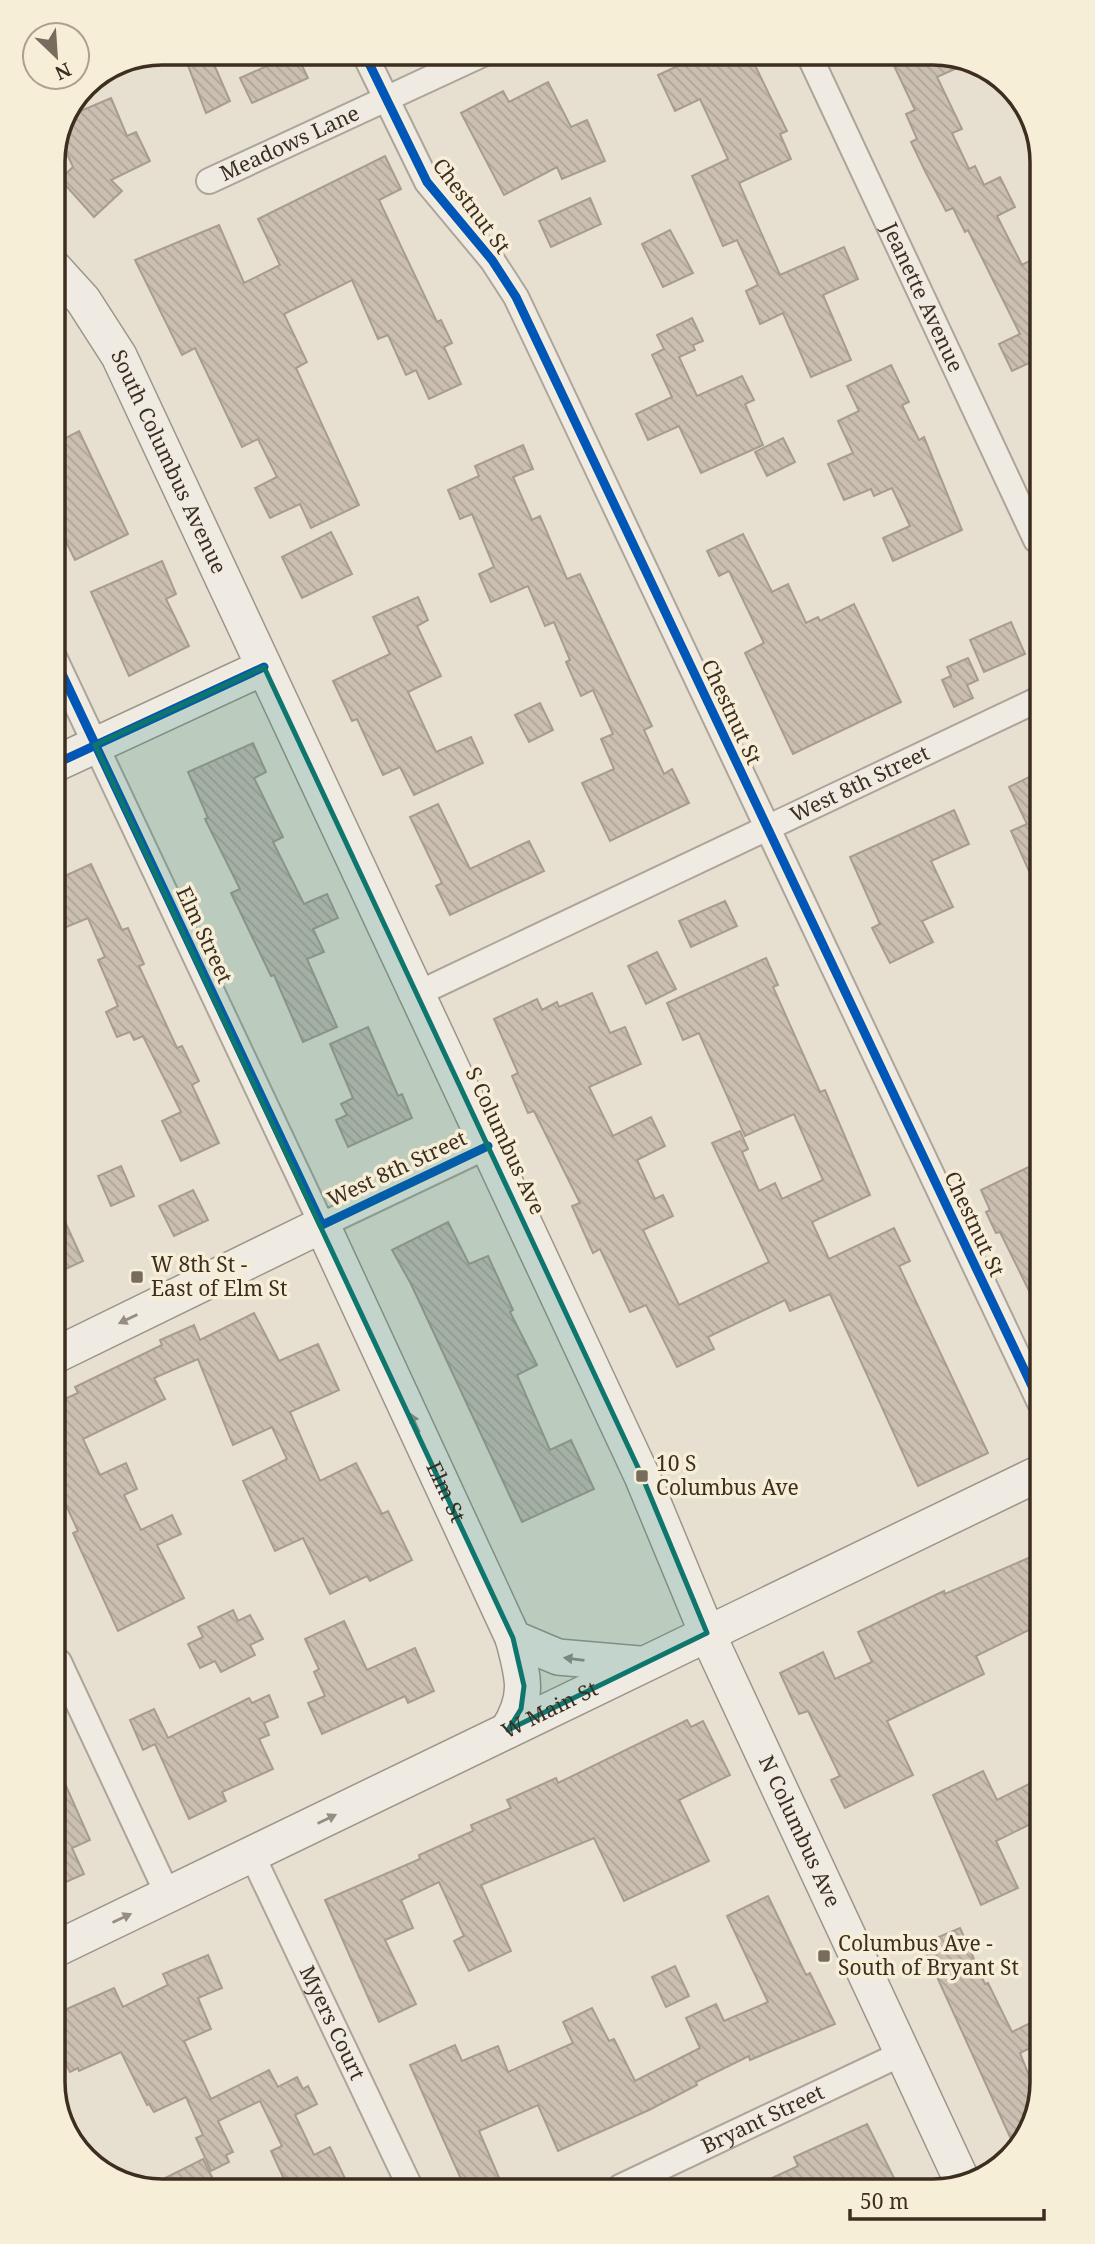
<svg xmlns="http://www.w3.org/2000/svg" width="1095" height="2244" font-family="'Noto Serif',serif">
<style>
.building{fill:url(#building-back-hatch);stroke:#a89c90;stroke-width:2}
.lines{fill:none;stroke-linecap:round;stroke-linejoin:round}
.street-casing{stroke:#ada599;stroke-width:28}
.secondary-casing{stroke:#9c958a;stroke-width:38}
.street{stroke:#efebe3;stroke-width:24}
.secondary{stroke:#efebe3;stroke-width:35}
.cycleway-casing{stroke:#f7eed8;stroke-width:13}
.cycleway{stroke:#0057b8;stroke-width:9}
.oneway{fill:#968c82}
.marked{fill:#0f766e;fill-opacity:0.2;stroke:#0f766e;stroke-width:5;stroke-linejoin:round}
.poi-dot{fill:#786c5e;stroke:#f7eed8;stroke-width:2.5}
.labels{text-anchor:middle;stroke-width:7;stroke-linejoin:round;paint-order:stroke}
.street-label{font-size:21px;fill:#3d2e20;stroke:#f7eed8}
.poi-label{font-size:21px;fill:#3d2e20;stroke:#f7eed8;text-anchor:start}
.rim{fill:none;stroke:#3d2e20;stroke-width:3.5}
</style>
<defs>
<pattern id="building-back-hatch" width="6" height="6" patternUnits="userSpaceOnUse" patternTransform="scale(1.75)"><rect width="6" height="6" fill="#cbbfb2"/><path d="M-1 5l2 2M0 0l6 6M5-1l2 2" fill="none" stroke="#afa499"/></pattern>
</defs>
<rect width="100%" height="100%" fill="#e7e0d1"/>
<!-- building -->
<g class="building">
<polygon points="183,52 209,53 230,101 206,113"/>
<polygon points="296,53 308,78 252,103 240,78"/>
<polygon points="706,53 749,53 787,131 780,134 791,159 739,183 780,275 844,247 858,279 823,295 851,360 811,377 783,313 760,324 746,291 758,285 737,240 723,246 692,176 728,159 700,99 675,111 658,75"/>
<polygon points="888,53 941,53 968,63 937,77 962,129 952,133 969,169 975,166 984,185 1000,177 1015,207 997,216 1022,265 1035,258 1035,365 1033,361 1012,371 999,344 1020,334 968,230 965,232 953,208 946,211 925,171 911,142 917,139 906,114 915,110"/>
<polygon points="548,82 571,127 587,120 605,161 562,179 557,167 504,195 461,113 503,91 509,102"/>
<polygon points="111,98 127,136 136,132 150,161 111,180 122,191 94,217 60,179 73,167 60,138 71,115"/>
<polygon points="385,156 401,189 379,200 437,322 441,320 452,343 444,347 461,384 429,399 416,370 406,375 388,335 378,339 352,280 284,314 307,362 296,368 359,505 311,528 300,504 270,518 255,488 277,477 258,439 242,447 195,348 182,355 135,260 219,225 244,283 280,265 258,219"/>
<polygon points="590,198 601,224 551,247 539,221"/>
<polygon points="670,230 693,273 663,287 642,244"/>
<polygon points="692,318 703,341 693,345 695,350 679,357 697,396 742,376 754,400 745,404 763,445 701,473 679,426 648,440 636,414 672,397 652,355 664,349 657,335"/>
<polygon points="891,365 909,402 902,405 919,440 924,437 962,530 893,561 883,538 910,526 892,488 874,496 871,489 844,500 828,464 853,453 838,421 859,411 847,386"/>
<polygon points="79,431 128,534 75,560 54,517 54,444"/>
<polygon points="783,438 795,462 767,476 755,452"/>
<polygon points="523,445 533,469 513,477 532,520 540,516 567,579 580,574 652,726 644,730 664,774 672,769 689,803 610,841 582,783 614,769 601,739 613,734 593,690 581,696 566,662 570,660 554,622 545,626 528,586 491,602 479,574 494,567 472,514 460,519 448,490 479,476 475,466"/>
<polygon points="331,532 352,574 302,598 282,557"/>
<polygon points="743,534 772,592 788,584 806,623 818,617 820,621 854,604 901,702 793,754 745,653 764,643 729,571 719,576 707,551"/>
<polygon points="162,561 176,594 166,599 189,646 129,676 91,592"/>
<polygon points="418,597 428,620 417,626 441,676 408,692 436,752 471,737 483,763 414,795 400,767 383,775 357,719 352,721 333,681 390,654 373,617"/>
<polygon points="1011,622 1025,654 984,672 970,640"/>
<polygon points="968,658 978,680 967,685 973,698 954,707 942,680 951,676 947,667"/>
<polygon points="540,703 553,730 529,742 515,715"/>
<polygon points="253,743 266,772 254,778 283,837 273,842 304,904 327,894 338,918 313,929 324,952 307,959 337,1027 303,1042 274,975 271,976 231,893 240,889 205,819 208,818 188,772"/>
<polygon points="1037,773 1037,820 1038,891 1011,831 1027,824 1009,787"/>
<polygon points="438,804 470,869 529,841 544,871 450,915 436,886 442,883 410,817"/>
<polygon points="954,810 969,844 931,861 953,907 922,921 933,942 890,963 872,928 880,924 850,857"/>
<polygon points="91,864 122,930 128,928 144,964 139,966 177,1048 182,1046 199,1081 192,1085 219,1143 181,1161 162,1121 181,1112 143,1036 134,1040 130,1032 117,1037 106,1012 118,1006 98,960 105,957 88,918 64,928 56,909 56,880"/>
<polygon points="725,901 737,926 691,947 679,921"/>
<polygon points="657,952 676,989 646,1004 628,966"/>
<polygon points="766,958 778,985 773,987 820,1092 825,1090 870,1195 812,1222 829,1259 894,1228 910,1261 899,1266 988,1453 918,1486 830,1294 790,1311 785,1300 708,1337 714,1349 677,1367 646,1305 630,1312 600,1249 593,1253 572,1206 580,1203 534,1111 528,1113 512,1076 518,1073 494,1019 537,999 542,1010 557,1002 559,1007 592,993 610,1033 625,1027 641,1064 589,1087 613,1136 651,1117 665,1146 637,1160 655,1199 663,1195 673,1216 643,1230 679,1305 769,1262 712,1143 740,1131 748,1149 742,1152 759,1191 775,1183 782,1199 823,1180 794,1114 745,1136 699,1033 683,1040 667,1003"/>
<polygon points="368,1027 398,1096 402,1094 412,1118 348,1147 336,1120 347,1115 341,1104 353,1098 330,1044"/>
<polygon points="1039,1162 1039,1311 1000,1232 996,1233 986,1212 990,1210 981,1190"/>
<polygon points="121,1166 134,1196 111,1206 98,1176"/>
<polygon points="193,1190 208,1220 174,1236 159,1206"/>
<polygon points="57,1204 83,1261 57,1273"/>
<polygon points="448,1222 469,1264 488,1256 513,1310 510,1312 537,1365 517,1375 550,1450 571,1440 594,1489 522,1522 411,1284 392,1250"/>
<polygon points="254,1313 279,1361 318,1344 339,1390 290,1412 320,1481 356,1463 382,1514 388,1511 412,1560 370,1581 367,1576 330,1594 303,1538 275,1551 243,1481 287,1459 272,1427 233,1445 198,1359 154,1378 165,1399 83,1439 100,1475 126,1463 137,1489 124,1495 141,1530 172,1515 181,1534 157,1545 184,1598 118,1631 73,1533 78,1531 58,1488 58,1402 78,1393 75,1387 162,1345 160,1340 194,1325 200,1340"/>
<polygon points="1040,1553 1041,1624 976,1656 984,1674 887,1721 913,1775 845,1808 831,1780 840,1776 808,1711 799,1714 780,1673 823,1652 835,1679 872,1662 858,1632 944,1591 945,1594"/>
<polygon points="233,1610 238,1621 250,1615 263,1639 250,1645 255,1655 221,1672 215,1661 200,1668 188,1644 203,1637 198,1627"/>
<polygon points="344,1621 367,1670 415,1648 434,1691 408,1703 405,1696 322,1734 308,1703 325,1696 314,1672 319,1669 305,1639"/>
<polygon points="269,1695 278,1717 264,1723 269,1735 259,1739 273,1769 222,1792 226,1801 189,1819 155,1744 143,1750 130,1720 154,1709 168,1738 249,1698 252,1703"/>
<polygon points="687,1720 691,1727 703,1721 730,1775 679,1800 709,1861 624,1901 594,1838 481,1885 511,1951 469,1971 454,1941 464,1936 439,1882 401,1900 413,1928 385,1940 416,2004 379,2022 325,1900 420,1859 419,1855 473,1831 471,1825 511,1808 507,1800 556,1778 558,1783"/>
<polygon points="59,1770 90,1840 72,1848 84,1874 66,1882 60,1869"/>
<polygon points="983,1771 997,1800 1041,1778 1041,1819 996,1841 1018,1888 981,1905 933,1795"/>
<polygon points="768,1896 806,1975 810,1973 835,2024 750,2060 749,2056 696,2082 697,2085 649,2110 558,2151 538,2105 479,2131 500,2180 481,2188 465,2188 410,2065 455,2045 462,2061 498,2046 508,2072 573,2043 563,2022 592,2008 609,2041 614,2039 635,2081 700,2048 686,2018 716,2004 724,2021 768,2002 727,1916"/>
<polygon points="960,1928 985,1984 988,1983 1012,2032 1042,2017 1042,2042 1020,2053 1038,2098 1024,2143 1016,2150 922,1944"/>
<polygon points="208,1955 222,1988 198,1998 211,2029 184,2041 211,2099 269,2070 278,2087 297,2077 303,2089 308,2086 317,2104 295,2115 314,2155 330,2147 350,2189 289,2190 271,2151 282,2146 260,2101 218,2121 233,2152 226,2155 229,2162 211,2171 196,2138 203,2135 186,2097 154,2112 149,2104 147,2105 121,2052 79,2071 78,2068 70,2072 60,2052 60,2012 114,1988 123,2007 168,1985 163,1974"/>
<polygon points="675,1966 689,1996 666,2007 652,1977"/>
<polygon points="867,2124 897,2184 757,2185 798,2166 794,2157"/>
<polygon points="203,2159 219,2191 155,2191 145,2188"/>
</g>
<g class="lines">
<defs>
<g id="street">
<polyline points="364,53 427,182 492,260 516,297 1040,1403"/>
<path id="s1" d="M808,53L1036,540"/>
<path id="s2" d="M209,181L485,53"/>
<polyline points="55,659 322,1225 488,1146"/>
<path id="s3" d="M417,994L1037,700"/>
<polyline points="59,1662 168,1895"/>
<path id="s4" d="M252,1855L411,2189"/>
<path id="s5" d="M620,2187L903,2053"/>
</g>
<g id="secondary">
<path id="s6" d="M53,267L83,300L119,356L642,1476L707,1633L963,2183"/>
<polyline points="55,764 264,667"/>
<path id="s7" d="M58,1354L322,1225L513,1638L558,1657L639,1664"/>
<path d="M508,1730C530,1695 523,1676 513,1638"/>
<path id="s8" d="M60,1947L1040,1473"/>
</g>
</defs>
<!-- street casing -->
<use href="#street" class="street-casing"/>
<!-- secondary casing -->
<use href="#secondary" class="secondary-casing"/>
<!-- street -->
<use href="#street" class="street"/>
<!-- secondary -->
<use href="#secondary" class="secondary"/>
<defs>
<g id="cycleway">
<polyline points="364,53 427,182 492,260 516,297 1040,1403"/>
<polyline points="55,659 322,1225 488,1146"/>
<polyline points="55,764 264,667"/>
</g>
</defs>
<!-- cycleway casing -->
<use href="#cycleway" class="cycleway-casing"/>
<!-- cycleway -->
<use href="#cycleway" class="cycleway"/>
</g>
<!-- one-way arrows -->
<defs><path id="oneway-solid" d="M-6-.8H1V-3.2L6.5 0L1 3.2V.8H-6Z" transform="scale(1.75)"/></defs>
<g class="oneway">
<use href="#oneway-solid" transform="translate(128 1319) rotate(154)"/>
<use href="#oneway-solid" transform="translate(415 1423) rotate(-115)"/>
<use href="#oneway-solid" transform="translate(574 1659) rotate(-173)"/>
<use href="#oneway-solid" transform="translate(327 1819) rotate(-26)"/>
<use href="#oneway-solid" transform="translate(122 1918) rotate(-25)"/>
</g>
<!-- marked area -->
<path class="marked" d="M264,667L642,1476L707,1633L508,1730L521,1709L524,1686L513,1638L95,745Z"/>
<!-- markers -->
<g class="poi-dot">
<rect x="130" y="1270" width="14" height="14" rx="3.5"/>
<rect x="635" y="1469" width="14" height="14" rx="3.5"/>
<rect x="817" y="1949" width="14" height="14" rx="3.5"/>
</g>
<g class="labels">
<!-- street labels -->
<g class="street-label">
<text dy="7" stroke="none"><textPath href="#s2" startOffset="89">Meadows Lane</textPath></text>
<text transform="translate(471 206) rotate(53)" y="7">Chestnut St</text>
<text dy="7" stroke="none"><textPath href="#s1" startOffset="270">Jeanette Avenue</textPath></text>
<text dy="7" stroke="none"><textPath href="#s6" startOffset="228">South Columbus Avenue</textPath></text>
<text transform="translate(731 712) rotate(65)" y="7">Chestnut St</text>
<text dy="7" stroke="none"><textPath href="#s3" startOffset="490">West 8th Street</textPath></text>
<text transform="translate(204 935) rotate(65)" y="7">Elm Street</text>
<text transform="translate(505 1141) rotate(65)" y="7">S Columbus Ave</text>
<text transform="translate(397 1169) rotate(-25)" y="7">West 8th Street</text>
<text transform="translate(974 1224) rotate(65)" y="7">Chestnut St</text>
<text dy="7" stroke="none"><textPath href="#s7" startOffset="588">Elm St</textPath></text>
<text dy="7" stroke="none"><textPath href="#s8" startOffset="544">W Main St</textPath></text>
<text dy="7" stroke="none"><textPath href="#s6" startOffset="1736">N Columbus Ave</textPath></text>
<text dy="7" stroke="none"><textPath href="#s4" startOffset="186">Myers Court</textPath></text>
<text dy="7" stroke="none"><textPath href="#s5" startOffset="158">Bryant Street</textPath></text>
</g>
<!-- poi labels -->
<g class="poi-label">
<text x="151" y="1272">W 8th St -<tspan x="151" dy="24">East of Elm St</tspan></text>
<text x="656" y="1471">10 S<tspan x="656" dy="24">Columbus Ave</tspan></text>
<text x="838" y="1951">Columbus Ave -<tspan x="838" dy="24">South of Bryant St</tspan></text>
</g>
</g>
<!-- crop -->
<path d="M0 0H1095V2244H0ZM162 65H933A97 97 0 0 1 1030 162V2082A97 97 0 0 1 933 2179H162A97 97 0 0 1 65 2082V162A97 97 0 0 1 162 65Z" fill="#f7eed8" fill-rule="evenodd"/>
<path class="rim" d="M162 65H933A97 97 0 0 1 1030 162V2082A97 97 0 0 1 933 2179H162A97 97 0 0 1 65 2082V162A97 97 0 0 1 162 65Z"/>
<!-- north arrow -->
<g transform="translate(56 56) rotate(155)"><circle r="33" fill="#f7eed8" stroke="#ada18e" stroke-width="2"/>
<path d="M0-5L12 26L0 18L-12 26Z" fill="#786c5e"/>
<text y="-10" font-size="19" font-weight="bold" text-anchor="middle" fill="#3d2e20">N</text>
</g>
<!-- scale -->
<path d="M850 2209v10h194v-10" fill="none" stroke="#3d2e20" stroke-width="3.5"/>
<text x="860" y="2209" font-size="21" fill="#3d2e20" stroke="#f7eed8" stroke-width="5" paint-order="stroke">50 m</text>
</svg>
